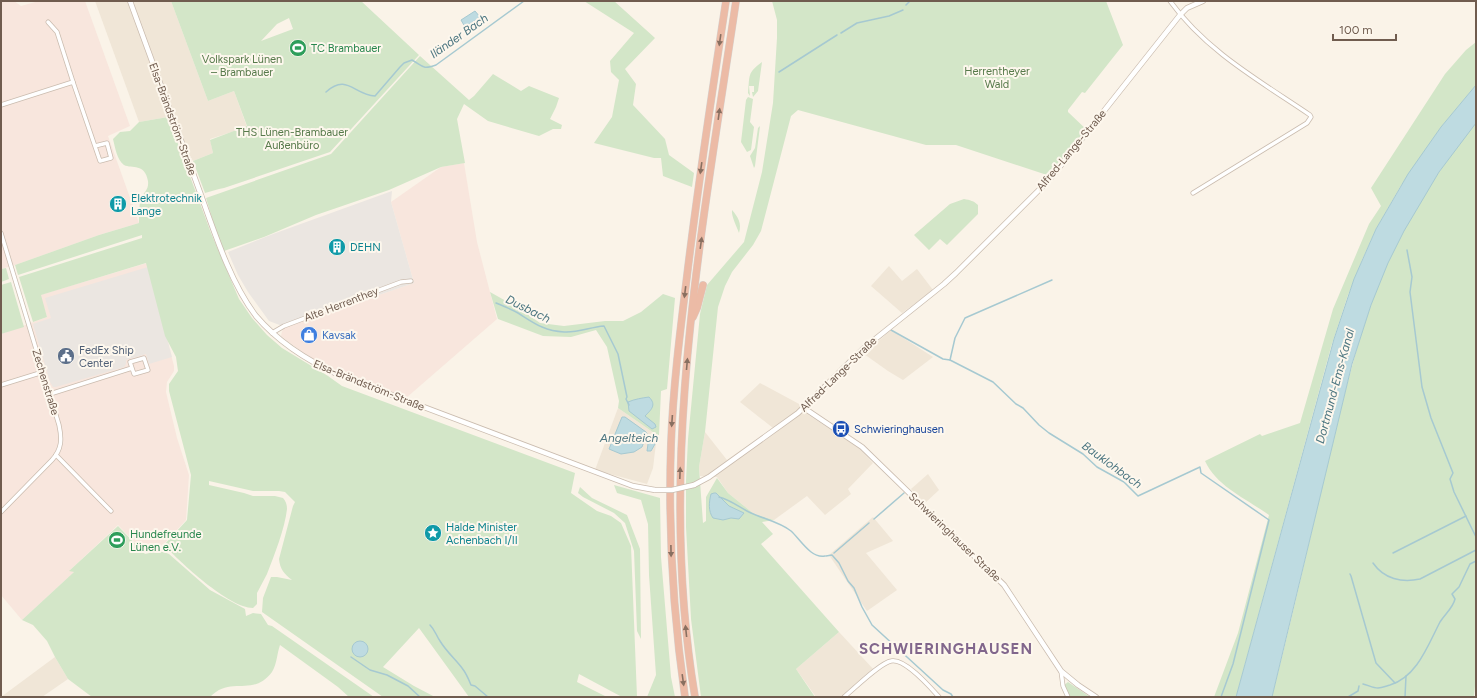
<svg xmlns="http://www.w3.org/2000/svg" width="1477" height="698" font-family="Figtree,sans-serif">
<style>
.residential{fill:#f0e6d7}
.commercial{fill:#f8e6dd}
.industrial{fill:#ebe6e1}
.green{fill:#d3e6c8;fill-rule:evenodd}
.water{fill:#bedbe1;stroke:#a6c9d1}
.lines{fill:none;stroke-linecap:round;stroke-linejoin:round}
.stream{stroke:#a6c9d1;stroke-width:1.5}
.minor-casing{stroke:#cabcaf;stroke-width:5}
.tertiary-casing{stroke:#cabcaf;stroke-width:6}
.motorway-casing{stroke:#d7d1ce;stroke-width:8}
.minor{stroke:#fff;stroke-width:3.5}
.tertiary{stroke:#fff;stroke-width:4.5}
.motorway{stroke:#ecbba6;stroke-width:7}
.tertiary-bridge-casing{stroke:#cabcaf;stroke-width:6;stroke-linecap:butt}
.tertiary-bridge{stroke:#fff;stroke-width:4.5}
.oneway{fill:#896f60}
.labels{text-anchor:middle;stroke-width:4;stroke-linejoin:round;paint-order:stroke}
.leisure-label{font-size:11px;fill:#27864d;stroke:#fdf7ed;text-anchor:start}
.park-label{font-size:11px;fill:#577a4b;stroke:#fdf7ed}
.street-label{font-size:11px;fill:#705c4f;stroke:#fdf7ed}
.culture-label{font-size:11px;fill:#0d838f;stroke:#fdf7ed;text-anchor:start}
.shop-label{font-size:11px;fill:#366cbe;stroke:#fdf7ed;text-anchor:start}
.service-label{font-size:11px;fill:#4e5e75;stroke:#fdf7ed;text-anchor:start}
.transit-label{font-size:11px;fill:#164399;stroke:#fdf7ed;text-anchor:start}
.water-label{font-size:12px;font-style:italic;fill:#4c7681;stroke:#fdf7ed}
.district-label{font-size:15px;font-weight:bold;letter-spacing:1px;fill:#81668c;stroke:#fdf7ed}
</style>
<rect width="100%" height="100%" fill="#faf3e8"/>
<!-- residential -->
<g class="residential">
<polygon points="95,1 171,1 208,101 234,91 247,127 210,139 213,153 193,161 168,117 139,122"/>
<polygon points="889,266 902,281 917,269 933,290 902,313 871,286"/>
<polygon points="891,330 933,357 903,380 888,371 864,354"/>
<polygon points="760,383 801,405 807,414 859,448 873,463 848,489 851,494 825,515 807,496 774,520 754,514 728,493 717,477 700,476 699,467 705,432 727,460 773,428 740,402"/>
<polygon points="618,408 657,435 653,468 647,484 595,470"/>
<polygon points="928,474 939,490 924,504 911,489"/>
<polygon points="873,517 893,541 866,553 897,590 867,611 829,555"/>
<polygon points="839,632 874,670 843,697 816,697 796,669"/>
<polygon points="55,657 68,679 42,697 1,697"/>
</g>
<!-- commercial -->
<g class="commercial">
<polygon points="1,1 14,1 21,6 39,1 85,1 130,126 108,136 139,223 99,235 15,265 1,269"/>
<polygon points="464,163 477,242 497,319 406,398 318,364 281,336 282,331 285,327 414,283 391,202 441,167"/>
<polygon points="147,263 174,366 174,371 167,382 166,392 177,438 189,475 186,520 163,545 145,553 118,525 70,570 74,572 22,620 1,595 1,334 47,317 40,295"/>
</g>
<!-- industrial -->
<g class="industrial">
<polygon points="392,191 391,202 414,283 285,327 269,321 248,292 238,275 228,252 273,234"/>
<polygon points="148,267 172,357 149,364 146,354 126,360 126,364 124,367 56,387 53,387 50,382 33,324 51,318 45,298"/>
</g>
<!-- green -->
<g class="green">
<path d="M171,1H361L419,55L353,127L352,118L353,127L330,152L224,188L219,189L205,193L193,161L213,153L210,140L247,126L234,91L208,101ZM289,18L293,29L261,41L277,24Z"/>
<polygon points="584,1 614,1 655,38 625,69 636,84 633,105 665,139 669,155 694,173 692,187 663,176 661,158 654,158 594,143 612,117 619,80 611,72 610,61 634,33"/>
<polygon points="772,1 1106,1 1123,45 1085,93 1082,92 1068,110 1068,112 1088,131 1050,179 1044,174 956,145 926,145 798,110 791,116 761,231 753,245 732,272 725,286 718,307 705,432 699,467 703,523 706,521 706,497 717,478 728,493 754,514 774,520 762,522 773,534 761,544 839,632 796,669 815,697 701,697 691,619 686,527 686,481 688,439 700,314 707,285 744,242 762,172 773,103 777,38 777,20"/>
<path d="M1476,42V85L1441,127L1400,187L1376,229L1362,260L1348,295L1331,347L1236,697H1214L1238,633L1269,515C1247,499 1217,487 1205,461L1260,434L1262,436L1300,423L1333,309L1369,224L1381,206L1371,188L1445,74L1466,50Z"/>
<polygon points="420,56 469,100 474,96 493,74 521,91 529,86 559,98 556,107 550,119 562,125 561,129 553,129 539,136 488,121 464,104 457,119 465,163 441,167 389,190 316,215 264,237 224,251 216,231 206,198 331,154"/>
<path d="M762,62L758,91L753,97L752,92H754V86H749L750,96L748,93C750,75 747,73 762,62Z"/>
<polygon points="748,97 753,99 750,122 754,127 751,150 747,152 741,142 746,100"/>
<path d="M168,117L211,233L239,299L252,318L267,335L282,348L328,376L342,386L575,473L571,493L597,511L611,516L621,523L631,546L637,697H622L579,674L577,682L607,697H469L419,628L383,667L414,686L435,697H383L262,612L263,598L271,577H277L292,580C284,574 280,569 279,559L293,506L295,502L285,492L279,491H253L209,481V485L244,493L253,496H275L283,498C286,501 287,505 287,509C285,528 274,556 267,574L265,573L267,574L257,593V604L253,608C229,608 180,562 164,545L187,520L191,475L169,391V384L178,371L176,357L165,336L146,263L41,295L47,317L33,322L19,277L142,238V235L18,275L15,265L99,235L139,223C139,216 139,204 141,198C144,192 149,190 148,181C145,163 132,169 124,165C117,160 115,147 113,139L120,132L130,131L139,122Z"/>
<path d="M1476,123V685L1475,686L1474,697H1272C1293,615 1311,533 1331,450C1347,386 1360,326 1387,264C1410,213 1441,166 1476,123Z"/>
<polygon points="760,126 755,166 754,168 750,156 755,148 758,128"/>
<path d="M964,199C970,200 974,201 978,205V214L947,245L940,239L929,250L914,235L950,204Z"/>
<path d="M732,210C738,217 742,223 739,233C737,227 731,216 732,210Z"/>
<polygon points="6,268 9,279 1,282 1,269"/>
<polygon points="11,282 24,327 1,334 1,285"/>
<polygon points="490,292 520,309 540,323 564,326 605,321 623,321 641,312 663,294 675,298 667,389 661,391 659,435 657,435 618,408 619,401 607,347 596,330 571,337 543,336 498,319"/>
<polygon points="614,485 660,498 661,557 671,677 675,697 647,697 656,675 649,575 648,524 641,500 617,493"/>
<polygon points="580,487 592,498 627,515 640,549 641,639 637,631 634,551 625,523 614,513 583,497 578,493"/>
<path d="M118,526L145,554C153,552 160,550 169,554L210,590L245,609L246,616L253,613L261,614L268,625L272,626L374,697H349L338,687L280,645C277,653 277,664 272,672C252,698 232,675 210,697H92L68,679L55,657L47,641L33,625L22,620L74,572L69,571Z"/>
<polygon points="1068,682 1090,697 1068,697 1063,686"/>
</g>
<!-- water -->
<g class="water">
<polygon points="475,11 480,17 465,27 461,20"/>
<polygon points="1476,85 1476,123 1439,172 1404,231 1388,263 1371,305 1352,364 1272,697 1236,697 1334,339 1354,279 1376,229 1408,174 1441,127"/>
<path d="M649,397C657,405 651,410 645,416L655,424L656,427L652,429L629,411L628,402C635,399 642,398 649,397Z"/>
<polygon points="622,417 625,417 646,432 647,434 642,447 634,452 621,454 609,449"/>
<polygon points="651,435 655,437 655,444 651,451 647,451 648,444"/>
<path d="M714,493H716L729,506L744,513L739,519L731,518L723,520L713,518C708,511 709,502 711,494Z"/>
<circle cx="360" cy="649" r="8"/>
</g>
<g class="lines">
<!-- stream -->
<g class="stream">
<polyline points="906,5 910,1"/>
<polyline points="841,33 857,23 889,16 903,10"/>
<polyline points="779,72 837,35"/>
<path d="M326,92C347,73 354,95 375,96L400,67L404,63L412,60C423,66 422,70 436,65L524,1"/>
<polyline points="1407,250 1412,277 1410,292 1422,387 1431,418 1453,473 1450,479 1454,492 1476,537"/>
<path d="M496,303C503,306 511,309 518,313C534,323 544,331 564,332C578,333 590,327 604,326L618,354L627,397L626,399L629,405"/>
<polyline points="891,330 943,359 950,360 993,382 1016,404 1023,408 1039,425 1049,433 1083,454 1097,467 1124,482 1138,496 1200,467 1201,473 1269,520 1233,664 1221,697"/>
<polyline points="950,360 955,338 965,318 1052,280"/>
<path d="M719,497C731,500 740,508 751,513C764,519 780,522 791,531C800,539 811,559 825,556"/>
<polyline points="874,519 904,493"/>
<polyline points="834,553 869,523"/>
<polyline points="1393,553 1466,516"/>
<polyline points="826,556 832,555 839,563 848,581 854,588 862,607 872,625 943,690 951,694 953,697"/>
<path d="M1373,563C1384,579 1402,583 1420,579L1476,550"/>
<polyline points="1350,574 1351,576 1376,663 1395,683"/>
<path d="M430,625C435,630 436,635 440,641C446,651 455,659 462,668C466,673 469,680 471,685L475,686L488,697"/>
<polyline points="351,657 370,670 387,675 408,686 420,697"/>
<path d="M1363,684C1368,685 1373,688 1378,688C1382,688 1386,686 1390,685C1417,677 1428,645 1440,622C1445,614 1453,608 1455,599L1452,594L1459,587L1470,564L1476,561"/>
<polyline points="1348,697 1358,691 1359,686"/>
<polyline points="1405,697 1406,676"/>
</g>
<defs>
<g id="minor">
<path d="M1170,1C1206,51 1260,81 1310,115L1311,117L1307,123L1193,193"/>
<polyline points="48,22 57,32 73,82"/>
<polyline points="1,105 73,82 100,161 111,158 107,143 95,146"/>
<path d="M1,233L59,425C62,439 62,449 52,460L1,512"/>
<polyline points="272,333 284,326 401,282 411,281"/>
<polyline points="1,385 43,372"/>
<polyline points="50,394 132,368 134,374 148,370 144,358 130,362 132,368"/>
<polyline points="56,455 107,507 111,511"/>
<polyline points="1061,671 1063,686 1068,697"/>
<path d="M844,697C854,689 880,663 891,661C905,658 930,687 939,697"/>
</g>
<g id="tertiary">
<path d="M130,1C152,62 175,123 197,184C212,225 229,281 256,316C279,343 308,361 339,375L633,486L655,490"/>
<polyline points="804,408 862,447 1004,585 1061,671 1078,685 1096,697"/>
<polyline points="694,485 709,477 798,413 864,348 944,284 956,273 1050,179 1180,15 1187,8 1203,1"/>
</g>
<g id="motorway">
<polyline points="693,317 697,308 703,285"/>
<path d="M685,697C673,613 668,529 671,444C673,388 680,332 687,276C698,184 712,93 726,1"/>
<path d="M695,697C656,465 702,231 736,1"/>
</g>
</defs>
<!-- minor casing -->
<use href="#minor" class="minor-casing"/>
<!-- tertiary casing -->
<use href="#tertiary" class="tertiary-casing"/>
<!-- motorway casing -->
<use href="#motorway" class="motorway-casing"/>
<!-- minor -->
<use href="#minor" class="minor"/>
<!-- tertiary -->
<use href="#tertiary" class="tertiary"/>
<!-- motorway -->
<use href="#motorway" class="motorway"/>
<defs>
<polyline id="tertiary-bridge" points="655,490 672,490 694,485"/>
</defs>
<!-- tertiary-bridge casing -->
<use href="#tertiary-bridge" class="tertiary-bridge-casing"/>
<!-- tertiary-bridge -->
<use href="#tertiary-bridge" class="tertiary-bridge"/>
</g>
<!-- one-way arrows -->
<defs><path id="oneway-solid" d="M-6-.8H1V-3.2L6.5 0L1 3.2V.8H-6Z"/></defs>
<g class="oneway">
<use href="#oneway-solid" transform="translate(720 40) rotate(98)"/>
<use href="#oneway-solid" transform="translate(719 114) rotate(-82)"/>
<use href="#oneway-solid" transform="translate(701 168) rotate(98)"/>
<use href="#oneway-solid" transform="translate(701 243) rotate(-82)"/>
<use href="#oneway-solid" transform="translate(685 292) rotate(97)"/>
<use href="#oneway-solid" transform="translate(687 364) rotate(-85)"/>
<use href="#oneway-solid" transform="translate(672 421) rotate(94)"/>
<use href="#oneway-solid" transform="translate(680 473) rotate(-88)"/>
<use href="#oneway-solid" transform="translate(671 551) rotate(89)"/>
<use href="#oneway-solid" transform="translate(686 631) rotate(-96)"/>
<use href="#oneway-solid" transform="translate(683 680) rotate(82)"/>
</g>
<!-- icons -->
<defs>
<symbol id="stadium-disc" viewBox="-11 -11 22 22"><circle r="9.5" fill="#2e9e5b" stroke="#fdf7ed"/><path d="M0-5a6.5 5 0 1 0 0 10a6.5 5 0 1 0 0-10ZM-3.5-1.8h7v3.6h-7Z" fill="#fff"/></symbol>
<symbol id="building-disc" viewBox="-11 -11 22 22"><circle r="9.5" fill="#0f9aa8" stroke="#fdf7ed"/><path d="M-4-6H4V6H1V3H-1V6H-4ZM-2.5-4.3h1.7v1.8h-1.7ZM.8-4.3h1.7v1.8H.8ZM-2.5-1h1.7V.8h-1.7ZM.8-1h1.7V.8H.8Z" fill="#fff"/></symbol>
<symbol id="shop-disc" viewBox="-11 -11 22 22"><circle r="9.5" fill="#3f7fe0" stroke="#fdf7ed"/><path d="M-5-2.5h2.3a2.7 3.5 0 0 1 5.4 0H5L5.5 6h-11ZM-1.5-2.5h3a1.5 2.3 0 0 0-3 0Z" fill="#fff"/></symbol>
<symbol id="civic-disc" viewBox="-11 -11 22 22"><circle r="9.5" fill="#5c6f8a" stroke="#fdf7ed"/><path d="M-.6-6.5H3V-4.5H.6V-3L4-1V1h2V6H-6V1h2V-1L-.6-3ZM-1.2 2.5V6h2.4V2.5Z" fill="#fff"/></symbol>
<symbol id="bus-disc" viewBox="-11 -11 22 22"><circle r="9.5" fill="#1a4fb4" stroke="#fdf7ed"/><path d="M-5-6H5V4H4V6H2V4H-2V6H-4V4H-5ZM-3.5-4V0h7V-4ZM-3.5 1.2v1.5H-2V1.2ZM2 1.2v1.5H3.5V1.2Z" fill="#fff"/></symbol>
<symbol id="sight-disc" viewBox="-11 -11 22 22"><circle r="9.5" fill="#0f9aa8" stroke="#fdf7ed"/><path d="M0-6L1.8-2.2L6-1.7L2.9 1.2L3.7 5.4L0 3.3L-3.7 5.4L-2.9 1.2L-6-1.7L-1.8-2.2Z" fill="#fff"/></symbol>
</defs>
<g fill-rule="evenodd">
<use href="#stadium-disc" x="288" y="38" width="20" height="20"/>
<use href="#building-disc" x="108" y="194" width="20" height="20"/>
<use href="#building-disc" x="327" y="237" width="20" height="20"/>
<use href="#shop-disc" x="299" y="325" width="20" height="20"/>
<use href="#civic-disc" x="56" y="346" width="20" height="20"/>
<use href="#bus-disc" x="831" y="419" width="20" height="20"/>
<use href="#sight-disc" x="423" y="523" width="20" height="20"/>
<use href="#stadium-disc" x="107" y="530" width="20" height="20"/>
</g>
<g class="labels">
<!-- leisure labels -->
<g class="leisure-label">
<text x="311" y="52">TC Brambauer</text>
<text x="130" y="538">Hundefreunde<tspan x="130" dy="13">Lünen e.V.</tspan></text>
</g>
<!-- park labels -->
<g class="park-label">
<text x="242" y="63">Volkspark Lünen<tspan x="242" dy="13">– Brambauer</tspan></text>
<text x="997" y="75">Herrentheyer<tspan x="997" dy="13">Wald</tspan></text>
<text x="292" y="136">THS Lünen-Brambauer<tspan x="292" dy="13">Außenbüro</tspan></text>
</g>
<!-- street labels -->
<g class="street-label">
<text transform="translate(173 119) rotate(70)" y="4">Elsa-Brändström-Straße</text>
<text transform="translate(1071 150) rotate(-50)" y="4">Alfred-Lange-Straße</text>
<text transform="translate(341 304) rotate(-21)" y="4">Alte Herrenthey</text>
<text transform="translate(838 374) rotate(-44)" y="4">Alfred-Lange-Straße</text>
<text transform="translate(46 382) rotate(73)" y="4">Zechenstraße</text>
<text transform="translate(369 385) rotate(22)" y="4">Elsa-Brändström-Straße</text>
<text transform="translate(955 537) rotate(44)" y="4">Schwieringhauser Straße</text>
</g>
<!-- culture labels -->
<g class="culture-label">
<text x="131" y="202">Elektrotechnik<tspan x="131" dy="13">Lange</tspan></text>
<text x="350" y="251">DEHN</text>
<text x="446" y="531">Halde Minister<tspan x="446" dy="13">Achenbach I/II</tspan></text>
</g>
<!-- shop labels -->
<g class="shop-label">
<text x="322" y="339">Kavsak</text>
</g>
<!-- service labels -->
<g class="service-label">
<text x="79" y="354">FedEx Ship<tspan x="79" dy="13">Center</tspan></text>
</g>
<!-- transit labels -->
<g class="transit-label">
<text x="854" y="433">Schwieringhausen</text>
</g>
<!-- water labels -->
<g class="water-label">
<text transform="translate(459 36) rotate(-35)" y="4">Iländer Bach</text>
<text transform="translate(528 309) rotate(26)" y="4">Dusbach</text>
<text transform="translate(1335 386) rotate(-75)" y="4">Dortmund-Ems-Kanal</text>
<text x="629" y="442">Angelteich</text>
<text transform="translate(1112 465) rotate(36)" y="4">Bauklohbach</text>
</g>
<!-- district labels -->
<g class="district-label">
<text x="946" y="654">SCHWIERINGHAUSEN</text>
</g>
</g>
<!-- border -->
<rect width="1477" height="698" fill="none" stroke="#705c4f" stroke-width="4"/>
<!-- scale -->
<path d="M1333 34v6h63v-6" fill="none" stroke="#705c4f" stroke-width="2"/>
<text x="1339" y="34" font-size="12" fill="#705c4f" stroke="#fdf7ed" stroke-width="3" paint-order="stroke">100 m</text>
</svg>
